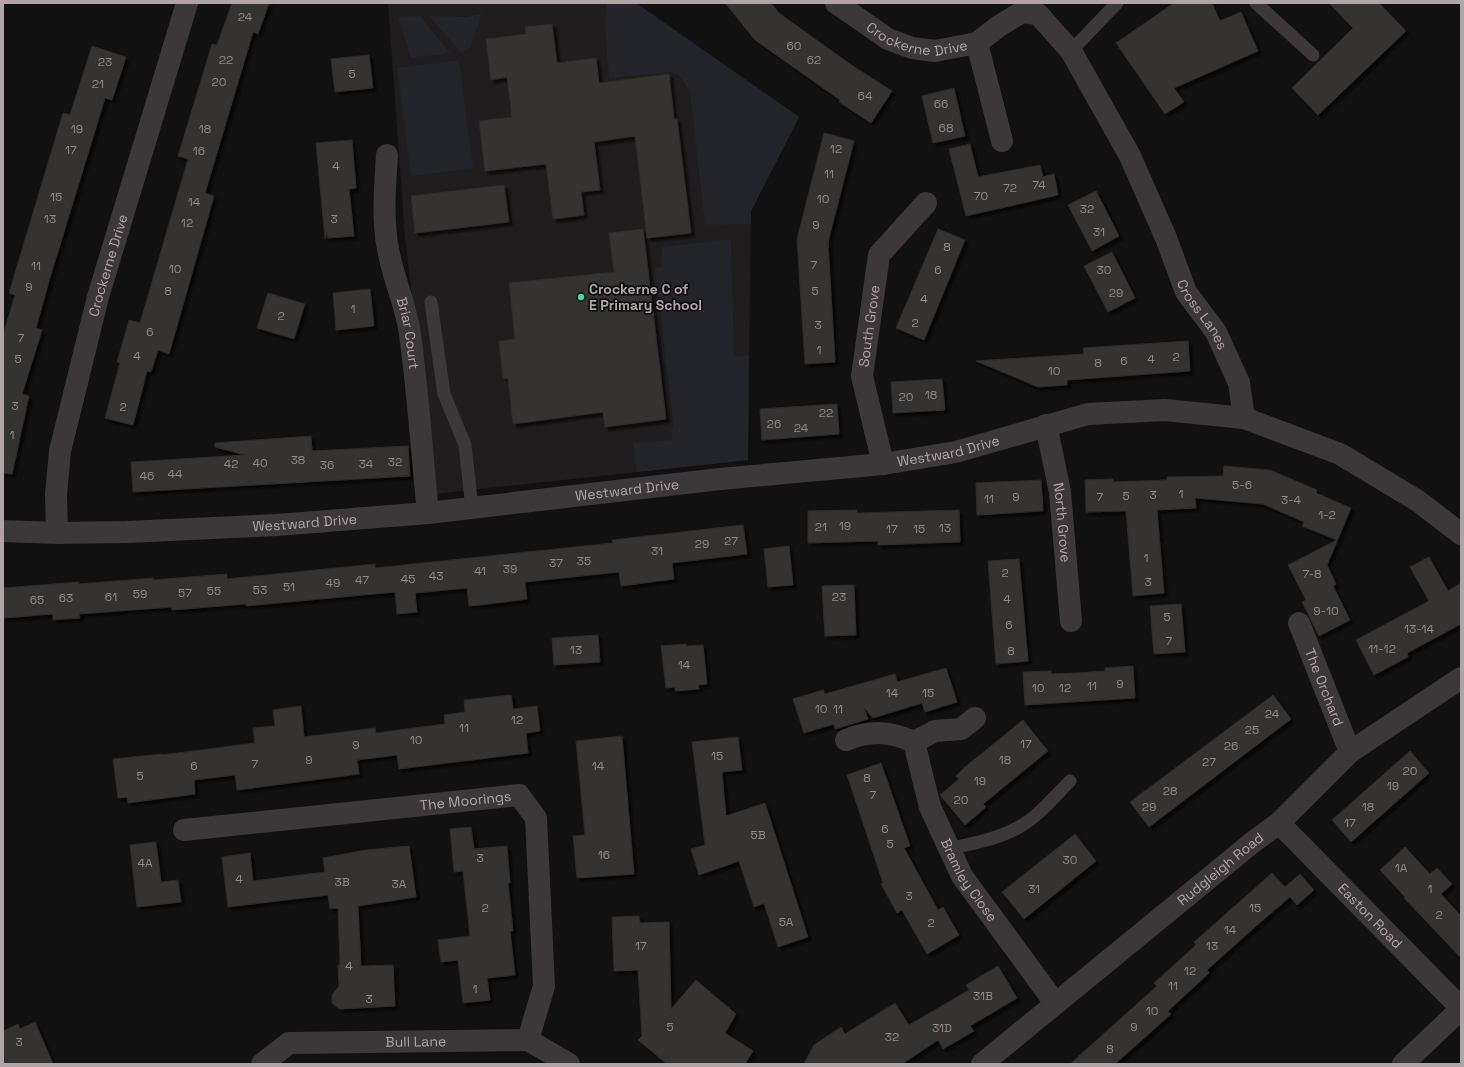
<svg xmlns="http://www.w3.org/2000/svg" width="1464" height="1067" font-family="'Space Grotesk',sans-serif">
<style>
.built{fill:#1f1d1d}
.green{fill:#24242b}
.building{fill:#343131;stroke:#2e2b2b;filter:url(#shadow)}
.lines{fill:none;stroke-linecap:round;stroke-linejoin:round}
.lane{stroke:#3c3738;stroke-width:13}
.street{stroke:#3c3738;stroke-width:22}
.poi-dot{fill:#3edd9c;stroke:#0d0c0c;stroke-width:1.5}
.labels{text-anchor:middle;stroke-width:3.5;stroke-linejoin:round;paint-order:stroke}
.number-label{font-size:12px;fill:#92878b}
.street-label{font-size:14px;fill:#b1a4a9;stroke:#0d0c0c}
.poi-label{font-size:14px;font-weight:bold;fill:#b1a4a9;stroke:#0d0c0c;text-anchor:start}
</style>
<defs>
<filter id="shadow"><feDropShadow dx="3.5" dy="3.5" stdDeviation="1" flood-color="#0009"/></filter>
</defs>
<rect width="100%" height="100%" fill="#121111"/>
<!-- built -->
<polygon class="built" points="388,3 636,3 799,117 751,211 748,460 435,494 405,238"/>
<!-- green -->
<g class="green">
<polygon points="607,3 636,3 799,117 751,211 751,224 705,225 690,92 680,76 671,72 609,78 605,22"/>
<polygon points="482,14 470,47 462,53 429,16 466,17"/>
<polygon points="420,16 450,53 411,58 398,17"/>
<polygon points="459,60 473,168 411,176 397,68"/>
<polygon points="731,239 734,357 749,355 748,460 637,472 633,443 672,440 671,429 674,428 655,268 661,267 662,247"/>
</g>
<!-- building -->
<g class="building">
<polygon points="232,3 269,3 258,34 253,32 205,193 214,196 169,354 158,350 151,372 147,371 133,425 105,418 120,363 117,362 129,320 140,323 188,159 178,156 199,87 212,44 217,45"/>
<polygon points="725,3 771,3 779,13 850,64 892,91 871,123 839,102 840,100 755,40"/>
<polygon points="1174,3 1212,3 1220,21 1241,12 1258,51 1174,88 1184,102 1165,114 1116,43"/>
<polygon points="1329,3 1379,3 1406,31 1318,115 1292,88 1353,28"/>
<polygon points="552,24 557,63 596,58 599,83 669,74 674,119 677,119 691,233 647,238 635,136 594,142 600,190 581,192 584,215 553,219 546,164 485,171 479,121 512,117 507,77 491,80 486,39 526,34 525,27"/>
<polygon points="92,46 126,57 112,100 105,98 49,281 36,328 42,330 22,394 29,396 12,474 3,473 3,335 15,295 9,293 63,113 70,115"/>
<polygon points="369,55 373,88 335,92 331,59"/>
<polygon points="954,88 965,136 933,143 922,96"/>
<polygon points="824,133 854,141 828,242 835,362 805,364 797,239"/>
<polygon points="352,140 356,188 349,189 354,236 328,238 327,232 325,239 316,143"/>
<polygon points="970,144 978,177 1040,165 1043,177 1054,174 1058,195 966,216 949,149"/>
<polygon points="504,185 509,222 415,233 411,196"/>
<polygon points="1096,191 1119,236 1092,251 1068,205"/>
<polygon points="643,229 666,419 605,427 603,412 513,424 508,378 503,379 499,341 515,339 509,283 614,272 609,233"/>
<polygon points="938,229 965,240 924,340 896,328"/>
<polygon points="1112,252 1135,298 1108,312 1084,266"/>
<polygon points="370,289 374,326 336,330 333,293"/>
<polygon points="268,293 305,304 294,339 257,328"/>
<polygon points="1188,341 1190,371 1067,380 1067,385 1038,387 976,361 1084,354 1083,348"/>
<polygon points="942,379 945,410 893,413 891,382"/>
<polygon points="837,404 839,434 762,440 760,409"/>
<polygon points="311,436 312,451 408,446 410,476 133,492 131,462 245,455 215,447 215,443"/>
<polygon points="1224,466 1270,470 1317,490 1316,493 1351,508 1327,565 1336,584 1333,586 1350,620 1319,636 1302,602 1306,600 1288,565 1337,540 1302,526 1304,522 1263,504 1195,498 1196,508 1157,510 1164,593 1133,596 1126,511 1086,512 1085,480 1113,479 1113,482 1139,481 1167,480 1167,477 1223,476"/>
<polygon points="1041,480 1043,511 977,515 976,483"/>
<polygon points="857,510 857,513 959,510 960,542 878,545 878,541 808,543 808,511"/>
<polygon points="743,525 747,554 672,563 674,579 621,586 619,572 525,582 527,599 489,604 469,606 467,588 415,593 417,612 397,614 395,592 246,606 246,604 172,610 172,607 79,614 80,618 53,620 53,614 3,618 3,588 79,582 79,584 153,578 153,580 227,574 227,579 375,564 375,568 613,543 612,540"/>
<polygon points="789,546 793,585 768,587 764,549"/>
<polygon points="1429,557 1448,591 1461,583 1461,624 1407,653 1408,657 1374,675 1356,640 1429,601 1410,567"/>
<polygon points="1019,559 1028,661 996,664 988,561"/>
<polygon points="854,585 856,635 825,636 822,586"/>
<polygon points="1181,604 1185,652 1154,654 1150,606"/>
<polygon points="598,635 600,662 554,665 552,638"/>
<polygon points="686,644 687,646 703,645 707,684 698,685 699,689 675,691 675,687 666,688 661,646"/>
<polygon points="1133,666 1135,698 1025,705 1023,672 1051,671 1051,674 1077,673 1105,671 1105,668"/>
<polygon points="946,668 957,702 925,712 922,703 873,718 864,708 868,719 835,729 834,724 804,733 793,699 823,690 825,694 895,674 897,682"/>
<polygon points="511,695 513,709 537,706 540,731 526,733 528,753 399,769 397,755 357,760 359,774 237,790 235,775 194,780 195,794 128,803 127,797 118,798 113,759 162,754 162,755 255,743 253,728 275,726 273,710 301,706 304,737 375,728 376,733 445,724 444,715 465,712 464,700"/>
<polygon points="1273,695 1291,719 1149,827 1130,802"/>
<polygon points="1023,720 1048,751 983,804 986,807 965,825 940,795 959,779 956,776 965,767"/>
<polygon points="622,736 634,874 577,878 573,836 585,835 576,741"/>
<polygon points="738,737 742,770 722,772 726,816 765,803 808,937 778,947 764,903 754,907 739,861 699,875 691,849 705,845 692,742"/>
<polygon points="1410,751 1429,773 1351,842 1332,820"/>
<polygon points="881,763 910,846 904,848 938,910 943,907 959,935 927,954 902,910 897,913 881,884 883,883 847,775"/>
<polygon points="471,827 474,849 507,846 510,883 508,883 513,931 510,931 515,975 487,978 490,1000 463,1003 458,960 441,962 438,940 470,936 463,871 454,872 450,829"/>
<polygon points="1075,834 1096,861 1024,919 1002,892"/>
<polygon points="156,842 161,882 178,880 181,902 137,907 130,845"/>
<polygon points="409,846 416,897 358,906 361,966 393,965 395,1006 339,1009 332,1003 332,995 339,986 338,965 340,965 338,908 330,909 328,895 228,907 222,857 250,853 253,881 325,872 323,858 366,850"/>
<polygon points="1405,847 1430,874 1437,868 1452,884 1441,894 1461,916 1461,958 1404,898 1405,897 1380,870"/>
<polygon points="1272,873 1285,887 1300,874 1314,890 1297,905 1290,897 1256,926 1207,970 1209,973 1168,1011 1171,1014 1115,1064 1070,1064 1157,986 1154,983 1196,945 1194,942"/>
<polygon points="639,916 640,923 669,922 671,1009 696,980 736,1014 725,1033 753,1051 745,1064 667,1064 638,1040 642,1036 638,970 614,971 612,917"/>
<polygon points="998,966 1017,998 970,1026 974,1031 943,1049 938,1040 902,1064 804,1064 814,1045 841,1027 845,1034 895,1003 909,1025 969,990 966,985"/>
<polygon points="35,1022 53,1064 3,1064 3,1031 18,1024 20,1029"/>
</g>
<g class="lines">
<!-- lane -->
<g class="lane">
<polyline points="1256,3 1313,55"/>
<polyline points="1071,51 1117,3"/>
<polyline points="431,302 444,394 465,445 472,508"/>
<path d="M948,849C972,844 998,839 1019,827C1039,816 1054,797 1070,781"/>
</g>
<!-- street -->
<g class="street">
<path id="s1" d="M836,3L888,39L912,48L935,51L977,43L999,26L1022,12"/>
<path id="s2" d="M1022,12L1038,14L1071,51L1130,156L1166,238L1186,292L1216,332L1239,383L1244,418"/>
<polyline points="977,43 1002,141"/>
<path id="s3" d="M387,155C385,186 382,218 388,249C393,278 406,305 410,334C418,393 422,453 428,513"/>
<path id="s4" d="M1046,425L1060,492L1071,621"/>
<path id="s5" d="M883,464L862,376L879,255L926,203"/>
<path id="s6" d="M3,531L57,533L127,532L277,525L428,513L720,479L883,464L956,452L1088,414L1165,410L1244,418L1340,454L1418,501L1461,534"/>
<path id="s7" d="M57,533L56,494L60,451L98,297L187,3"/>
<path id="s8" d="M1299,623L1350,752"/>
<path d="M846,740C870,730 890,731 914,742"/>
<path id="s9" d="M914,742L930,807L962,876L1055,1003"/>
<polyline points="914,742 935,731 961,729 975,718"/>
<path id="s10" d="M1279,823L1461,1008"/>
<path id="s11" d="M184,830L519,795L536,818L544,986L528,1040"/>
<path id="s12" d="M262,1064L289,1043L528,1040L569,1064"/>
<path id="s13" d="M982,1064L1253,842L1279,823L1350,752L1461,678"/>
<polyline points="1403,1064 1461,1009"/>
</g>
</g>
<!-- markers -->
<circle class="poi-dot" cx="581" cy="297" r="4"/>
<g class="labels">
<!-- number labels -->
<g class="number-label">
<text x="245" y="21">24</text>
<text x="794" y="50">60</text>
<text x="226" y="64">22</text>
<text x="814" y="64">62</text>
<text x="105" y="66">23</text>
<text x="352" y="78">5</text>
<text x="219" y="86">20</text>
<text x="98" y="88">21</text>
<text x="865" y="100">64</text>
<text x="941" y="108">66</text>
<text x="946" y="132">68</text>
<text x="77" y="133">19</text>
<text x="205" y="133">18</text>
<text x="836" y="153">12</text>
<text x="71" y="154">17</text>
<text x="199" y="155">16</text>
<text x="336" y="170">4</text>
<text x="829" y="178">11</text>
<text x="1039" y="189">74</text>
<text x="1010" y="192">72</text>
<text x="981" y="200">70</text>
<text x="56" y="201">15</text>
<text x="823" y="203">10</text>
<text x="194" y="206">14</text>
<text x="1087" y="213">32</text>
<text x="50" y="223">13</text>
<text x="334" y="223">3</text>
<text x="187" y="227">12</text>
<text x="816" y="229">9</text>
<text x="1099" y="236">31</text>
<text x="947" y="251">8</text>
<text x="814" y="269">7</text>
<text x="36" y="270">11</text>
<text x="175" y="273">10</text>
<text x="938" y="274">6</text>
<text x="1104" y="274">30</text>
<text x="29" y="291">9</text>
<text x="168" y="295">8</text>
<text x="815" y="295">5</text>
<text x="1116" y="297">29</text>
<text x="924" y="303">4</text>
<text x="353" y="313">1</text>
<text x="281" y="320">2</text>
<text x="915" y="327">2</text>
<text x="818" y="329">3</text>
<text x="150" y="336">6</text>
<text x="21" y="342">7</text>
<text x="819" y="354">1</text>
<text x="137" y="360">4</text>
<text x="1176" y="361">2</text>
<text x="18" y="363">5</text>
<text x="1151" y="363">4</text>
<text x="1124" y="365">6</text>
<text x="1098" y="367">8</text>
<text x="1054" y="375">10</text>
<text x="931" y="399">18</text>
<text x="906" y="401">20</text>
<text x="15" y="410">3</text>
<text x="123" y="411">2</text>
<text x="826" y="417">22</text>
<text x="774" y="428">26</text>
<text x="801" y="432">24</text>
<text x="12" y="439">1</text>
<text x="298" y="464">38</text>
<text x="395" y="466">32</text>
<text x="260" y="467">40</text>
<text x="231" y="468">42</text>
<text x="366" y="468">34</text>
<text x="327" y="469">36</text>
<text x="175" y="478">44</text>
<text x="147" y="480">46</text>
<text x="1242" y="489">5-6</text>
<text x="1181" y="498">1</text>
<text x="1153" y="499">3</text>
<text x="1126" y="500">5</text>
<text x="1016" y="501">9</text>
<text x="1100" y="501">7</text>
<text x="989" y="503">11</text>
<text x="1291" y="504">3-4</text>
<text x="1327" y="519">1-2</text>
<text x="845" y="530">19</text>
<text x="821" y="531">21</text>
<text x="945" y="532">13</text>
<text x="892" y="533">17</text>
<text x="919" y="533">15</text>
<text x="731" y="545">27</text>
<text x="702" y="548">29</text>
<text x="657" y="555">31</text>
<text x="1146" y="562">1</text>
<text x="584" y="565">35</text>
<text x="556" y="567">37</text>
<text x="510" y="573">39</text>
<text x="480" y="575">41</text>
<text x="1005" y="577">2</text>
<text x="1312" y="578">7-8</text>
<text x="436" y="580">43</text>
<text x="408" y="583">45</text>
<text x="362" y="584">47</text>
<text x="1148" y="586">3</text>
<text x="333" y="587">49</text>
<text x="289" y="591">51</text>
<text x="260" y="594">53</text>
<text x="214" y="595">55</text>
<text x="185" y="597">57</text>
<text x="140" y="598">59</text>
<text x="111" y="601">61</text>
<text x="839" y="601">23</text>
<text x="66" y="602">63</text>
<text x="1007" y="603">4</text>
<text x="37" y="604">65</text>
<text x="1326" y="615">9-10</text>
<text x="1167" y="621">5</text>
<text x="1009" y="629">6</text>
<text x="1419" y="633">13-14</text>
<text x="1169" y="645">7</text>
<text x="1382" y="653">11-12</text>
<text x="576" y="654">13</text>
<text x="1011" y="655">8</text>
<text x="684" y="669">14</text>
<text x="1120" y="688">9</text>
<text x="1092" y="690">11</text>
<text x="1038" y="692">10</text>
<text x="1065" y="692">12</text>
<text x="892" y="697">14</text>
<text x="928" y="697">15</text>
<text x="821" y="713">10</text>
<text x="838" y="713">11</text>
<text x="1272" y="718">24</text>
<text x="517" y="724">12</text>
<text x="464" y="732">11</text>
<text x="1252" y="734">25</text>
<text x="416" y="744">10</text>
<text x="1026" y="748">17</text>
<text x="356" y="749">9</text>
<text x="1231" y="750">26</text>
<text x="717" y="760">15</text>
<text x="309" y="764">9</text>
<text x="1005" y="764">18</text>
<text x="1209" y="766">27</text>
<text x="255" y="768">7</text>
<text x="194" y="770">6</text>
<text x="598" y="770">14</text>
<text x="1410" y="775">20</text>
<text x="140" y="780">5</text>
<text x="867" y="782">8</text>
<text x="980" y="785">19</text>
<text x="1393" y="790">19</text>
<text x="1170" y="795">28</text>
<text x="873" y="799">7</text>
<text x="961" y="804">20</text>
<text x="1149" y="811">29</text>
<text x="1368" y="811">18</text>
<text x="1350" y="827">17</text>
<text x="885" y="833">6</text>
<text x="758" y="839">5B</text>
<text x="890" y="848">5</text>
<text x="604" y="859">16</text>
<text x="480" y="862">3</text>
<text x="1070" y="864">30</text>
<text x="145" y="867">4A</text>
<text x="1401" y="872">1A</text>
<text x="239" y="883">4</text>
<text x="342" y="886">3B</text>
<text x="399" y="888">3A</text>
<text x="1034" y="893">31</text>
<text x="1430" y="893">1</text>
<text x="909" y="900">3</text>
<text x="485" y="912">2</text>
<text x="1255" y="912">15</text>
<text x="1439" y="919">2</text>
<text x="786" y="926">5A</text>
<text x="931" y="927">2</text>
<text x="1230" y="934">14</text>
<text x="641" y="950">17</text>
<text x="1212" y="950">13</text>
<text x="349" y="970">4</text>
<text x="1190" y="975">12</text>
<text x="1173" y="990">11</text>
<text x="475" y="993">1</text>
<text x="983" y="1000">31B</text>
<text x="369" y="1003">3</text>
<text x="1152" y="1015">10</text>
<text x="670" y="1031">5</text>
<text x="1134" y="1031">9</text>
<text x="942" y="1032">31D</text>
<text x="892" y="1041">32</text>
<text x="19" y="1046">3</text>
<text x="1110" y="1053">8</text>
</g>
<!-- street labels -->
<g class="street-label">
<text dy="5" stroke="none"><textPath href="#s1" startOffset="92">Crockerne Drive</textPath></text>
<text dy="5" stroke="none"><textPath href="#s7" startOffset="274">Crockerne Drive</textPath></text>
<text dy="5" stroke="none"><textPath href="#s2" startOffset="361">Cross Lanes</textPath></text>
<text dy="5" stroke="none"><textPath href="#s5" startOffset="141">South Grove</textPath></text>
<text dy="5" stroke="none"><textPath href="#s3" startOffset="181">Briar Court</textPath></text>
<text dy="5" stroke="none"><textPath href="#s6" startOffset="950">Westward Drive</textPath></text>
<text dy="5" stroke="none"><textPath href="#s6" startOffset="626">Westward Drive</textPath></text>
<text dy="5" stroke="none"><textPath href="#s6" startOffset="302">Westward Drive</textPath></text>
<text dy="5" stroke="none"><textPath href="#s4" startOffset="99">North Grove</textPath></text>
<text dy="5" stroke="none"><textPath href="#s8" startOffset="69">The Orchard</textPath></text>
<text dy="5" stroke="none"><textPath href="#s11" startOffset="283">The Moorings</textPath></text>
<text dy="5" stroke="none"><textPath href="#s13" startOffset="308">Rudgleigh Road</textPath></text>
<text dy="5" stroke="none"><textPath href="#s9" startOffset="150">Bramley Close</textPath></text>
<text dy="5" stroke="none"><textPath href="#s10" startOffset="130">Easton Road</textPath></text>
<text dy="5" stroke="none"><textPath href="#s12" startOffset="161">Bull Lane</textPath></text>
</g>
<!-- poi labels -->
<g class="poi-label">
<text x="589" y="294">Crockerne C of<tspan x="589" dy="16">E Primary School</tspan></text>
</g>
</g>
<!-- border -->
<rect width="1464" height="1067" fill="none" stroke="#b1a4a9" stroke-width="8"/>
</svg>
